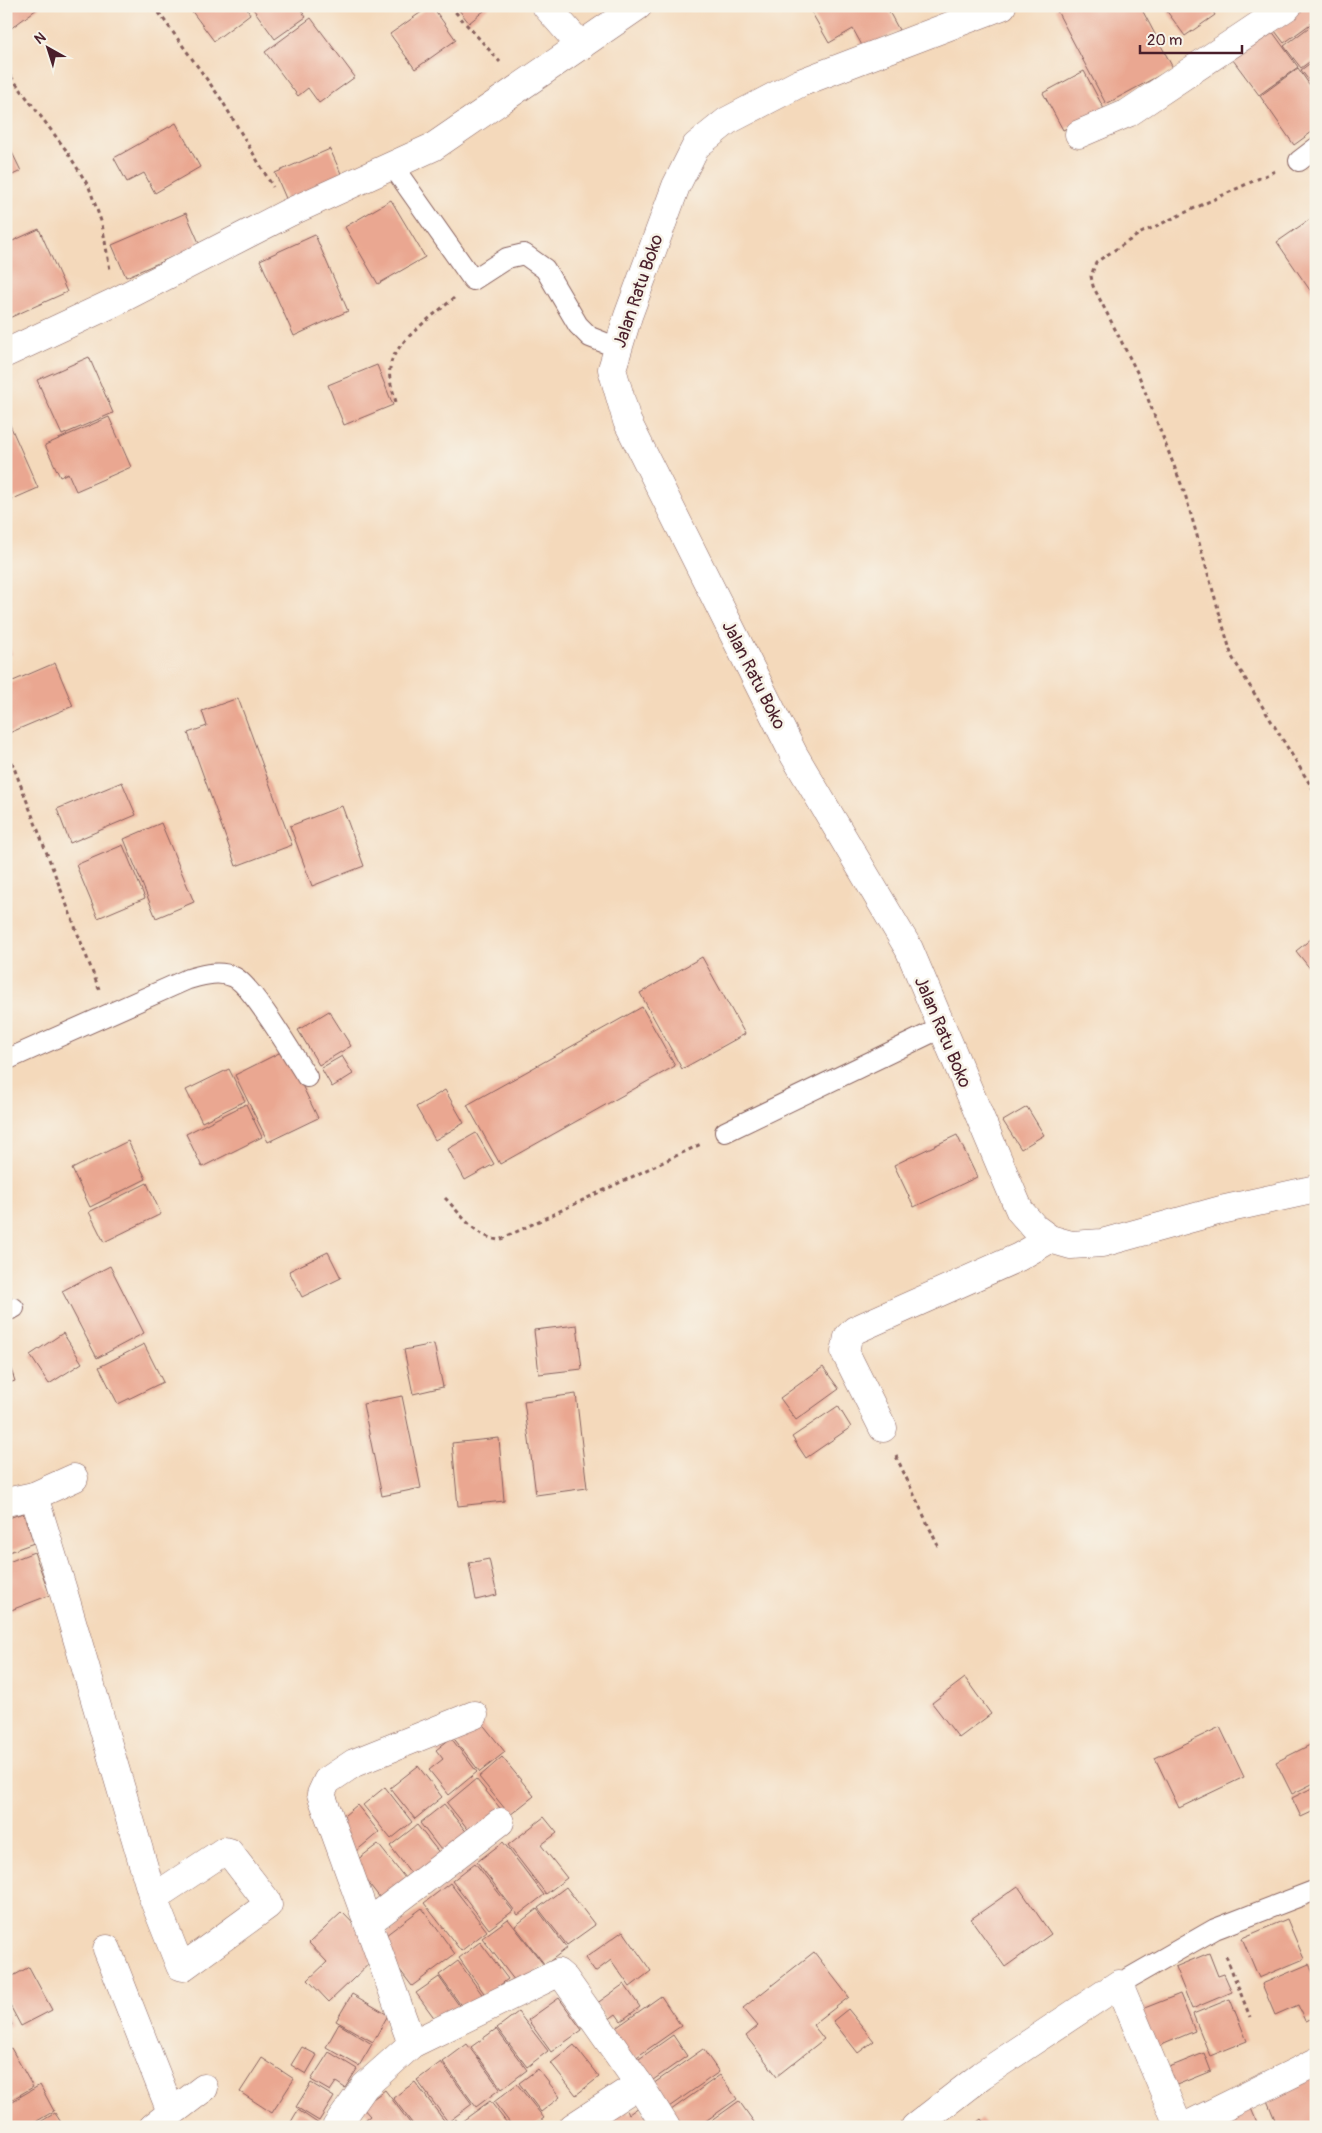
<svg xmlns="http://www.w3.org/2000/svg" width="1322" height="2133" font-family="Pangolin,sans-serif">
<style>
.building{fill:#eaa791}
.lines{fill:none;stroke-linecap:round;stroke-linejoin:round}
.service-casing{stroke:#86605d;stroke-width:22}
.minor-casing{stroke:#86605d;stroke-width:29}
.path{stroke:#86605d;stroke-width:3;stroke-dasharray:4 4;stroke-linecap:butt}
.service{stroke:#fff;stroke-width:20}
.minor{stroke:#fff;stroke-width:28}
.labels{text-anchor:middle;stroke-width:5;stroke-linejoin:round;paint-order:stroke}
.street-label{font-size:18px;fill:#4a1f2b;stroke:#f7f3e8}
</style>
<rect width="100%" height="100%" fill="#f7f3e8"/>
<filter id="ink" filterUnits="userSpaceOnUse"><feTurbulence type="fractalNoise" baseFrequency=".02" numOctaves="2"/><feDisplacementMap in="SourceGraphic" scale="10" xChannelSelector="R" yChannelSelector="G"/><feConvolveMatrix kernelMatrix="1 2 1 2 8 2 1 2 1" color-interpolation-filters="sRGB"/></filter>
<filter id="wash" filterUnits="userSpaceOnUse"><feTurbulence type="fractalNoise" baseFrequency=".0096" numOctaves="4" result="noise"/><feDisplacementMap in="SourceGraphic" scale="20" xChannelSelector="R" yChannelSelector="G"/><feGaussianBlur stdDeviation="1.12" result="paint"/><feColorMatrix in="noise" values="0 0 0 0 0 0 0 0 0 0 0 0 0 0 0 0 0 1.4 0 .05"/><feComposite in="paint" operator="in"/></filter>
<g filter="url(#wash)">
<rect width="100%" height="100%" fill="#f4d9bb"/>
<g id="blocks">
<!-- building -->
<g class="building">
<polygon points="6,6 41,6 6,32"/>
<polygon points="188,6 245,6 250,14 214,41"/>
<polygon points="251,6 298,6 306,17 275,39"/>
<polygon points="430,6 432,6 456,40 415,69 390,34"/>
<polygon points="456,6 490,6 469,23"/>
<polygon points="808,6 886,6 899,30 864,49 853,29 829,43"/>
<polygon points="1061,6 1140,6 1173,68 1106,104 1056,9"/>
<polygon points="1163,6 1210,6 1215,15 1185,36"/>
<polygon points="1301,6 1316,6 1316,20 1284,43 1272,27"/>
<polygon points="311,18 355,77 319,103 308,88 298,96 265,52"/>
<polygon points="1316,22 1316,57 1301,68 1284,46"/>
<polygon points="1269,27 1298,67 1259,95 1230,56"/>
<polygon points="1316,59 1316,90 1301,70"/>
<polygon points="1298,68 1316,94 1316,129 1294,145 1260,96"/>
<polygon points="1084,71 1104,109 1063,130 1043,93"/>
<polygon points="176,123 200,167 155,193 144,173 127,182 114,158"/>
<polygon points="6,140 21,171 6,178"/>
<polygon points="330,149 343,178 288,203 275,173"/>
<polygon points="391,200 425,257 378,284 345,227"/>
<polygon points="186,213 200,245 126,277 112,245"/>
<polygon points="1316,215 1316,299 1277,242"/>
<polygon points="39,229 67,292 9,318 6,312 6,244"/>
<polygon points="315,235 348,311 294,336 260,260"/>
<polygon points="89,357 113,413 62,435 37,380"/>
<polygon points="377,365 393,405 344,425 328,385"/>
<polygon points="6,416 38,488 6,502"/>
<polygon points="109,417 131,467 76,491 68,473 60,477 45,445"/>
<polygon points="6,639 12,654 6,657"/>
<polygon points="55,663 73,706 9,733 6,725 6,684"/>
<polygon points="238,698 292,845 236,866 188,733 207,726 202,711"/>
<polygon points="122,782 136,815 70,843 57,809"/>
<polygon points="342,806 364,866 312,886 290,826"/>
<polygon points="161,823 194,902 156,918 124,839"/>
<polygon points="123,845 145,898 98,918 76,865"/>
<polygon points="1316,935 1316,976 1296,951"/>
<polygon points="702,957 745,1034 682,1069 640,993"/>
<polygon points="642,1007 675,1066 500,1164 467,1105"/>
<polygon points="329,1011 351,1046 319,1065 298,1030"/>
<polygon points="285,1050 318,1118 268,1142 235,1075"/>
<polygon points="342,1056 353,1074 332,1087 321,1068"/>
<polygon points="229,1069 245,1101 202,1122 186,1090"/>
<polygon points="445,1090 464,1123 435,1140 416,1107"/>
<polygon points="246,1104 262,1137 202,1167 186,1134"/>
<polygon points="1027,1107 1044,1135 1021,1149 1003,1121"/>
<polygon points="476,1133 494,1164 465,1180 448,1149"/>
<polygon points="957,1135 977,1177 914,1207 894,1165"/>
<polygon points="128,1141 146,1179 90,1207 72,1169"/>
<polygon points="147,1183 161,1214 104,1242 89,1212"/>
<polygon points="328,1252 341,1278 302,1297 289,1271"/>
<polygon points="110,1266 144,1333 97,1358 62,1291"/>
<polygon points="577,1325 582,1369 539,1374 534,1330"/>
<polygon points="63,1333 82,1363 49,1384 30,1355"/>
<polygon points="144,1344 163,1382 118,1404 99,1367"/>
<polygon points="434,1344 443,1387 413,1394 404,1350"/>
<polygon points="6,1355 15,1381 6,1384"/>
<polygon points="823,1367 839,1389 796,1420 780,1398"/>
<polygon points="576,1394 587,1488 536,1495 524,1401"/>
<polygon points="402,1396 421,1488 382,1496 363,1404"/>
<polygon points="838,1406 851,1427 806,1458 792,1437"/>
<polygon points="499,1438 504,1501 458,1506 452,1443"/>
<polygon points="23,1513 34,1543 6,1553 6,1519"/>
<polygon points="34,1552 50,1595 6,1612 6,1563"/>
<polygon points="489,1559 497,1595 476,1600 469,1563"/>
<polygon points="965,1678 991,1714 959,1738 932,1703"/>
<polygon points="477,1717 505,1752 480,1772 452,1736"/>
<polygon points="1220,1727 1244,1777 1179,1808 1155,1758"/>
<polygon points="451,1738 477,1772 449,1795 429,1770 443,1759 436,1750"/>
<polygon points="1316,1742 1316,1782 1292,1794 1276,1762"/>
<polygon points="502,1757 534,1796 510,1815 479,1777"/>
<polygon points="418,1766 442,1797 415,1819 390,1788"/>
<polygon points="476,1779 505,1814 475,1838 447,1803"/>
<polygon points="1316,1786 1316,1810 1301,1817 1292,1798"/>
<polygon points="385,1787 412,1822 391,1839 363,1805"/>
<polygon points="444,1804 473,1840 448,1859 420,1823"/>
<polygon points="357,1805 379,1832 355,1852 333,1825"/>
<polygon points="544,1817 557,1833 541,1845 567,1878 546,1894 508,1845"/>
<polygon points="417,1825 445,1860 418,1882 390,1846"/>
<polygon points="503,1842 544,1895 518,1915 477,1862"/>
<polygon points="378,1844 409,1883 384,1903 353,1863"/>
<polygon points="475,1863 513,1911 489,1929 452,1881"/>
<polygon points="450,1883 487,1931 461,1951 424,1903"/>
<polygon points="1018,1886 1051,1934 1005,1967 971,1919"/>
<polygon points="566,1887 595,1925 567,1945 538,1908"/>
<polygon points="422,1908 455,1954 412,1986 378,1941"/>
<polygon points="537,1909 567,1948 545,1965 515,1926"/>
<polygon points="342,1912 367,1938 375,1958 329,2002 308,1980 327,1962 309,1943"/>
<polygon points="508,1919 544,1965 518,1985 482,1938"/>
<polygon points="1287,1919 1304,1959 1259,1978 1242,1938"/>
<polygon points="623,1931 651,1971 630,1987 611,1960 595,1972 585,1958"/>
<polygon points="480,1942 508,1979 486,1996 459,1958"/>
<polygon points="814,1952 849,1997 813,2025 824,2039 777,2076 746,2036 758,2026 743,2008"/>
<polygon points="1209,1953 1218,1976 1224,1974 1232,1992 1192,2009 1175,1967"/>
<polygon points="458,1961 484,1997 465,2011 439,1975"/>
<polygon points="1309,1964 1316,1980 1316,2016 1305,2021 1298,2005 1275,2015 1262,1984"/>
<polygon points="29,1967 52,2010 21,2026 6,1998 6,1980"/>
<polygon points="439,1977 463,2011 441,2027 416,1993"/>
<polygon points="624,1984 640,2007 621,2021 616,2014 608,2020 596,2004"/>
<polygon points="352,1994 388,2015 373,2042 336,2021"/>
<polygon points="1180,1994 1195,2031 1152,2049 1137,2011"/>
<polygon points="661,1996 681,2026 631,2061 610,2032"/>
<polygon points="559,1998 582,2030 551,2052 528,2020"/>
<polygon points="1230,1999 1247,2041 1210,2056 1193,2014"/>
<polygon points="848,2009 874,2041 858,2053 833,2021"/>
<polygon points="6,2011 12,2025 6,2028"/>
<polygon points="518,2012 548,2051 527,2067 497,2028"/>
<polygon points="339,2024 372,2044 359,2066 326,2047"/>
<polygon points="496,2029 527,2070 502,2089 471,2047"/>
<polygon points="673,2035 687,2056 646,2085 632,2064"/>
<polygon points="467,2044 500,2089 476,2107 443,2062"/>
<polygon points="574,2045 599,2077 576,2095 551,2063"/>
<polygon points="302,2047 317,2055 306,2074 291,2065"/>
<polygon points="11,2048 33,2087 6,2103 6,2050"/>
<polygon points="703,2049 719,2072 666,2109 650,2086"/>
<polygon points="329,2052 357,2069 345,2088 336,2082 330,2091 311,2080"/>
<polygon points="1204,2053 1211,2071 1174,2086 1167,2068"/>
<polygon points="262,2058 294,2079 272,2113 240,2092"/>
<polygon points="441,2062 472,2104 448,2122 417,2080"/>
<polygon points="538,2069 560,2097 541,2112 519,2083"/>
<polygon points="720,2075 737,2099 697,2127 676,2127 667,2113"/>
<polygon points="1316,2077 1316,2125 1311,2127 1278,2127 1266,2098"/>
<polygon points="415,2082 446,2123 441,2127 415,2127 393,2098"/>
<polygon points="311,2083 334,2097 319,2121 296,2107"/>
<polygon points="517,2084 544,2118 532,2127 513,2127 494,2102"/>
<polygon points="40,2085 54,2111 27,2127 6,2127 6,2105"/>
<polygon points="385,2090 413,2127 356,2127 370,2116 362,2107"/>
<polygon points="490,2101 510,2127 465,2127 461,2122"/>
<polygon points="739,2101 756,2125 753,2127 703,2127"/>
<polygon points="621,2102 629,2114 639,2107 652,2127 585,2127"/>
<polygon points="1250,2106 1259,2127 1199,2127"/>
<polygon points="298,2110 319,2124 317,2127 288,2127"/>
<polygon points="55,2113 64,2127 32,2127"/>
<polygon points="456,2119 462,2127 445,2127"/>
<polygon points="981,2119 987,2127 971,2127"/>
</g>
</g>
</g>
<g filter="url(#ink)">
<use href="#blocks" fill-opacity="0" stroke="#86605d" stroke-width="1"/>
<g class="lines">
<defs>
<g id="service">
<polyline points="1299,161 1316,148"/>
<polyline points="392,165 473,280 507,258 524,254 545,269 578,325 590,337 618,348"/>
<path d="M6,1060L188,979C203,975 219,970 234,977C252,985 294,1057 307,1077"/>
<polyline points="725,1132 941,1028"/>
<polyline points="6,1311 14,1308"/>
<polyline points="1119,1984 1215,1929 1316,1890"/>
</g>
<g id="minor">
<polyline points="546,6 581,46"/>
<polyline points="1002,6 800,83 727,121 696,146 676,186 628,316 612,369 627,421 794,755 909,949 1010,1188 1020,1211 1035,1228 1050,1239 1071,1245 1102,1243 1221,1210 1316,1189"/>
<polyline points="1079,134 1128,113 1288,6"/>
<polyline points="6,353 113,303 288,213 433,147 638,6"/>
<polyline points="883,1428 845,1352 848,1337 855,1330 1019,1257 1050,1239"/>
<polyline points="34,1496 62,1587 153,1898 180,1966 183,1967 268,1905 266,1900 229,1852 224,1851 153,1898"/>
<polyline points="6,1502 34,1496 74,1478"/>
<polyline points="368,1923 500,1822"/>
<polyline points="107,1949 171,2112"/>
<polyline points="412,2044 321,1794 327,1781 354,1763 474,1715"/>
<polyline points="153,2127 204,2088"/>
<polyline points="336,2127 365,2086 412,2044 558,1973 565,1979 639,2084 666,2127"/>
<polyline points="573,2127 639,2084"/>
<polyline points="915,2127 982,2075 1119,1984 1179,2127"/>
<polyline points="1184,2127 1316,2062"/>
</g>
</defs>
<!-- service casing -->
<use href="#service" class="service-casing"/>
<!-- minor casing -->
<use href="#minor" class="minor-casing"/>
<!-- path -->
<g class="path">
<polyline points="154,6 221,99 273,187"/>
<polyline points="450,6 500,62"/>
<polyline points="6,70 66,150 89,187 102,224 110,270"/>
<polyline points="1275,171 1141,233 1096,262 1091,276 1093,286 1139,376 1185,494 1232,657 1316,794"/>
<path d="M396,402C393,391 388,379 390,368C392,343 436,314 454,298"/>
<polyline points="6,747 99,989"/>
<path d="M445,1198C461,1214 475,1237 499,1240L701,1144"/>
<polyline points="6,1405 7,1405"/>
<polyline points="896,1456 938,1546"/>
<polyline points="1226,1956 1250,2017"/>
</g>
<!-- service -->
<use href="#service" class="service"/>
<!-- minor -->
<use href="#minor" class="minor"/>
</g>
</g>
<g class="labels">
<!-- street labels -->
<g class="street-label">
<text transform="translate(638 291) rotate(-71)" y="6">Jalan Ratu Boko</text>
<text transform="translate(754 675) rotate(63)" y="6">Jalan Ratu Boko</text>
<text transform="translate(943 1032) rotate(67)" y="6">Jalan Ratu Boko</text>
</g>
</g>
<!-- margin -->
<rect width="1322" height="2133" fill="none" stroke="#f7f3e8" stroke-width="25"/>
<!-- north arrow -->
<g transform="translate(48 48) rotate(321)" stroke="#f7f3e8" stroke-width="4" paint-order="stroke">
<path d="M0-4L9 19L0 12L-9 19Z" fill="#4a1f2b"/>
<text y="-8" font-size="14" font-weight="bold" text-anchor="middle" fill="#4a1f2b">N</text>
</g>
<!-- scale -->
<path d="M1140 45v8h102v-8" fill="none" stroke="#4a1f2b" stroke-width="2.5"/>
<text x="1147" y="45" font-size="15" fill="#4a1f2b" stroke="#f7f3e8" stroke-width="4" paint-order="stroke">20 m</text>
</svg>
